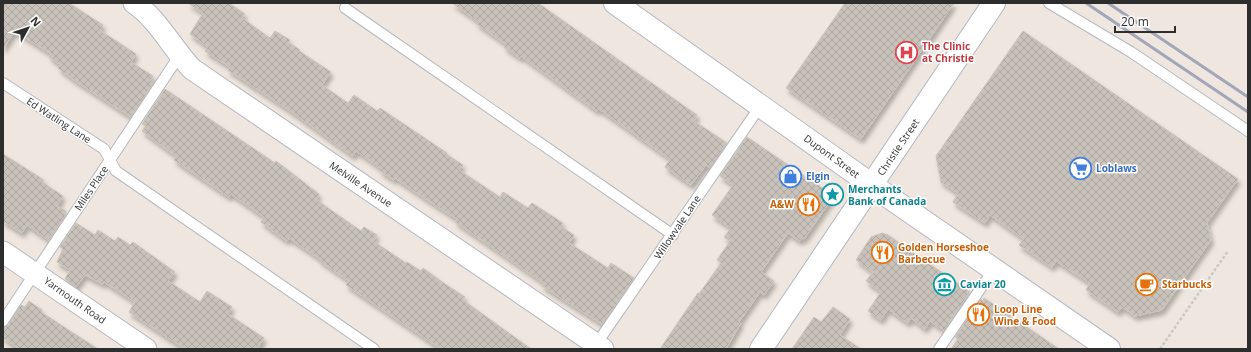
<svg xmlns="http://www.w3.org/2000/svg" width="1251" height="352" font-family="'Open Sans',sans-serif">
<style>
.building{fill:url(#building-cross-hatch);stroke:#cbc3b8;filter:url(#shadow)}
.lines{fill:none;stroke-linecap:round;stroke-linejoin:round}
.lane-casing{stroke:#b3b7c1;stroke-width:12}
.street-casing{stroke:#b3b7c1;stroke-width:23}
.secondary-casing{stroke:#b3b7c1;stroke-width:24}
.path{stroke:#c8c8c8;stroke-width:2.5;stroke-dasharray:3 2;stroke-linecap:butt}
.lane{stroke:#fff;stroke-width:10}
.street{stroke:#fff;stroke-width:21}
.secondary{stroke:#fff;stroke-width:22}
.rail{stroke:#a1a6b9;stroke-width:3}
.labels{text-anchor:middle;stroke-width:3;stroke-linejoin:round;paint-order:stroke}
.health-label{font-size:10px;font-weight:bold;fill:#be3a42;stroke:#fff;text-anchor:start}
.street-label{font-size:10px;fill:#2d2d2d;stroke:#fff}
.shop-label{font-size:10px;font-weight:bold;fill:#366cbe;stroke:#fff;text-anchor:start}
.culture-label{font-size:10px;font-weight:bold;fill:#0d838f;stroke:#fff;text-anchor:start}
.food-label{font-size:10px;font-weight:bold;fill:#c56008;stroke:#fff;text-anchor:start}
</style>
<defs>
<pattern id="building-cross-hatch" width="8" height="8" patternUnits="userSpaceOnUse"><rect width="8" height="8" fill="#c8c2ba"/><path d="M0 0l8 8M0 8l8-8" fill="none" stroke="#aca7a0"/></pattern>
<filter id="shadow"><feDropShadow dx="2.5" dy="4.5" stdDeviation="2" flood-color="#0004"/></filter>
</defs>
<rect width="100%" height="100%" fill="#efe7df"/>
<!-- building -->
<g class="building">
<polygon points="3,3 69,3 103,25 100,30 101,31 136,54 131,62 153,76 151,80 154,82 131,117 74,80 58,68 61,65 49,57 51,54 15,31 3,49"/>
<polygon points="188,3 229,3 245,14 242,18 270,38 275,31 290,40 288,42 300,50 299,51 331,72 322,85 348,103 354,95 377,111 380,108 447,153 446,154 463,165 459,170 500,197 503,192 528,208 532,203 563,223 560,226 574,235 569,243 608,268 611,263 634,278 602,324 542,286 544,283 470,232 455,222 457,219 426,199 395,178 394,180 380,171 382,169 356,151 353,156 289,110 228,70 230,67 205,51 208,47 190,34 203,13"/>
<polygon points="452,3 538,3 697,115 694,121 727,143 710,168 706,165 691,185 665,167 670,159 599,109 597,111 521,56 520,58 504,47 506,44 477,24 479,22"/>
<polygon points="845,3 954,3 861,139 786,88"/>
<polygon points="1023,31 1238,179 1207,223 1211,240 1162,310 1135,316 1122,307 1118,312 1086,290 1090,283 1056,261 1052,267 1019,245 1024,239 990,215 985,223 953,202 958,193 941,182 936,156"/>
<polygon points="165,89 275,163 276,161 319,194 316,199 328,208 361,231 364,227 377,235 373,241 406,263 407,262 421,271 423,268 445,284 465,297 463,300 531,349 441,349 346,285 349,281 319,260 320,259 289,238 287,241 273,231 261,222 264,217 231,194 229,197 174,160 176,156 142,131 146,126 142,124"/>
<polygon points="747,137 834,196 804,239 802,238 800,241 788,233 761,272 774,281 764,295 760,292 739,322 741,323 726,349 660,349 698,293 699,294 721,263 717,260 730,241 724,237 731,228 712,215 733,185 720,176"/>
<polygon points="3,154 44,180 42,182 63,196 57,206 66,211 64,215 65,216 49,240 27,225 22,233 3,221"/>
<polygon points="76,223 95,235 98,230 115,241 118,237 130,245 133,242 175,272 168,281 200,302 207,291 232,307 228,314 264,338 257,349 185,349 129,312 135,302 104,282 103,284 85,275 76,287 65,279 70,270 57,262 63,249 60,247"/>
<polygon points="882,233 888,235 970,292 944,330 930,321 925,329 911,318 908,323 888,309 881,320 868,311 881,292 866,281 873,272 856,260 871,237"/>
<polygon points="984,298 1011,316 1059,349 951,349 958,339 955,337 981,299 983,301"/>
<polygon points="29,301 42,310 41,312 98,349 20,349 3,338 3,327 8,325 21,305 25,307"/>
<polygon points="833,307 850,319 840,335 861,349 792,349 814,317 821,322"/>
</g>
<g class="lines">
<defs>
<g id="lane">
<polyline points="1049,3 1131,52 1248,131"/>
<polyline points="345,8 673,235"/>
<polyline points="3,83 104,149 116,171 374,349"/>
<polyline points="3,321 179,56"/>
<polyline points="595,346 761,105"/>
<polyline points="939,349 994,269"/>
</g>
<g id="street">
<path d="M134,3C158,19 172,48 192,69L603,349"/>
<polyline points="3,252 146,349"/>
</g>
<g id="secondary">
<polyline points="615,3 896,202 1109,349"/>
<polyline points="761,349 994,3"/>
</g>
</defs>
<!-- lane casing -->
<use href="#lane" class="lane-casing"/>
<!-- street casing -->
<use href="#street" class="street-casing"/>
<!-- secondary casing -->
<use href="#secondary" class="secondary-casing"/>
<!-- path -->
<polyline class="path" points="1160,349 1228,251"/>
<!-- lane -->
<use href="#lane" class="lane"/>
<!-- street -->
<use href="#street" class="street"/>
<!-- secondary -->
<use href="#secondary" class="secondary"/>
<!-- rail -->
<g class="rail">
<polyline points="1086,3 1248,112"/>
<polyline points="1108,3 1248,97"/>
</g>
</g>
<!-- icons -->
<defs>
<symbol id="hospital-ring" viewBox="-11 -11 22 22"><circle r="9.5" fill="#fff" stroke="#e0444e" stroke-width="1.5"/><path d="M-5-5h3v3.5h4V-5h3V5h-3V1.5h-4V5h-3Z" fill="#e0444e"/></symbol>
<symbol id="supermarket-ring" viewBox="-11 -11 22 22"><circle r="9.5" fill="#fff" stroke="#3f7fe0" stroke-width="1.5"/><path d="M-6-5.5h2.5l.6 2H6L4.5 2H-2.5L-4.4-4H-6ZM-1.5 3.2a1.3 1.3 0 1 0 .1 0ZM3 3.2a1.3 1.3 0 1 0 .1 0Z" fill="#3f7fe0"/></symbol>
<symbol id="shop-ring" viewBox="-11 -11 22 22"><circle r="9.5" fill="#fff" stroke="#3f7fe0" stroke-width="1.5"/><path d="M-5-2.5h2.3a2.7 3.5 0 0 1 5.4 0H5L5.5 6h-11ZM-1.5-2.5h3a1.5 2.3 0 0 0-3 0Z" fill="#3f7fe0"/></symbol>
<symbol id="sight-ring" viewBox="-11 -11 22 22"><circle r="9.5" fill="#fff" stroke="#0f9aa8" stroke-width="1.5"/><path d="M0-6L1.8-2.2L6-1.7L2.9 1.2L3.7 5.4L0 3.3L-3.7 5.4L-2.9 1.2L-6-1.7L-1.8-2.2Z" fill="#0f9aa8"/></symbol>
<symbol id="restaurant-ring" viewBox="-11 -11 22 22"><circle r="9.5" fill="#fff" stroke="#e8710a" stroke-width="1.5"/><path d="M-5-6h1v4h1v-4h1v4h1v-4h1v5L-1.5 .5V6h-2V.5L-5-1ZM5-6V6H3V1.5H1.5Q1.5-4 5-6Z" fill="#e8710a"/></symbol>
<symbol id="museum-ring" viewBox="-11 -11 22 22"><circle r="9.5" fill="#fff" stroke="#0f9aa8" stroke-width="1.5"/><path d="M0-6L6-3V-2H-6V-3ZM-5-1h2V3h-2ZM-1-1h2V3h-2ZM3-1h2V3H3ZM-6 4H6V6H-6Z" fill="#0f9aa8"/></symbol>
<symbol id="cafe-ring" viewBox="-11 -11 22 22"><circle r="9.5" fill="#fff" stroke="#e8710a" stroke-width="1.5"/><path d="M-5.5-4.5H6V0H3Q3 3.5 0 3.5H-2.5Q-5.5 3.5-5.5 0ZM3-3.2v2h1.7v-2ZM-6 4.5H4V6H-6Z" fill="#e8710a"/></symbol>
</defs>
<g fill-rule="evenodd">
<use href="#hospital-ring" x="894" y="40" width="25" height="25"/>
<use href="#supermarket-ring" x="1068" y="156" width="25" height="25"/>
<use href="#shop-ring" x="778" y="164" width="25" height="25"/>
<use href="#sight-ring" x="820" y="182" width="25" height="25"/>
<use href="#restaurant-ring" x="796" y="192" width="25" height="25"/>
<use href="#restaurant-ring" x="870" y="240" width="25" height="25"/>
<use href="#museum-ring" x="932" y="272" width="25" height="25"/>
<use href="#cafe-ring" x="1134" y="272" width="25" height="25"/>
<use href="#restaurant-ring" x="966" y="302" width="25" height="25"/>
</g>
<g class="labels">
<!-- health labels -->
<g class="health-label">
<text x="922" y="50">The Clinic<tspan x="922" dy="12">at Christie</tspan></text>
</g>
<!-- street labels -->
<g class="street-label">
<text transform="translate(59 120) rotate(33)" y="4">Ed Watling Lane</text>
<text transform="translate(898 147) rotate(-56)" y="4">Christie Street</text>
<text transform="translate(832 156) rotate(36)" y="4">Dupont Street</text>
<text transform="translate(361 184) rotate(34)" y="4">Melville Avenue</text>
<text transform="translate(91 188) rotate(-56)" y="4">Miles Place</text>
<text transform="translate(677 227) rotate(-56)" y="4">Willowvale Lane</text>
<text transform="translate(75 300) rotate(35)" y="4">Yarmouth Road</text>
</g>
<!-- shop labels -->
<g class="shop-label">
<text x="1096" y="172">Loblaws</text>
<text x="806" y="180">Elgin</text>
</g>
<!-- culture labels -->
<g class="culture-label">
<text x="848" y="193">Merchants<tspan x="848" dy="12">Bank of Canada</tspan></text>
<text x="960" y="288">Caviar 20</text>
</g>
<!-- food labels -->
<g class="food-label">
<text x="794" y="208" text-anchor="end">A&amp;W</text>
<text x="898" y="251">Golden Horseshoe<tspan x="898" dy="12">Barbecue</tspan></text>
<text x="1162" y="288">Starbucks</text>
<text x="994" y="313">Loop Line<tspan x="994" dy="12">Wine &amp; Food</tspan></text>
</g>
</g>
<!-- border -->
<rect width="1251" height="352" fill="none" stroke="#2d2d2d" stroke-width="8"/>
<!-- north arrow -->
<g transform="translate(28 28) rotate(50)" stroke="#ffffff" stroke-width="3" paint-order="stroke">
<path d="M0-3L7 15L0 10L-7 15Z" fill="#2d2d2d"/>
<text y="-6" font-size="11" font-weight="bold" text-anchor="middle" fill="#2d2d2d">N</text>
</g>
<!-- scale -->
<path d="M1115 26v6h60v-6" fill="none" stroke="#2d2d2d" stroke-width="2"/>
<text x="1121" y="26" font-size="12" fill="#2d2d2d" stroke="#ffffff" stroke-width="3" paint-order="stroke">20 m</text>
</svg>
